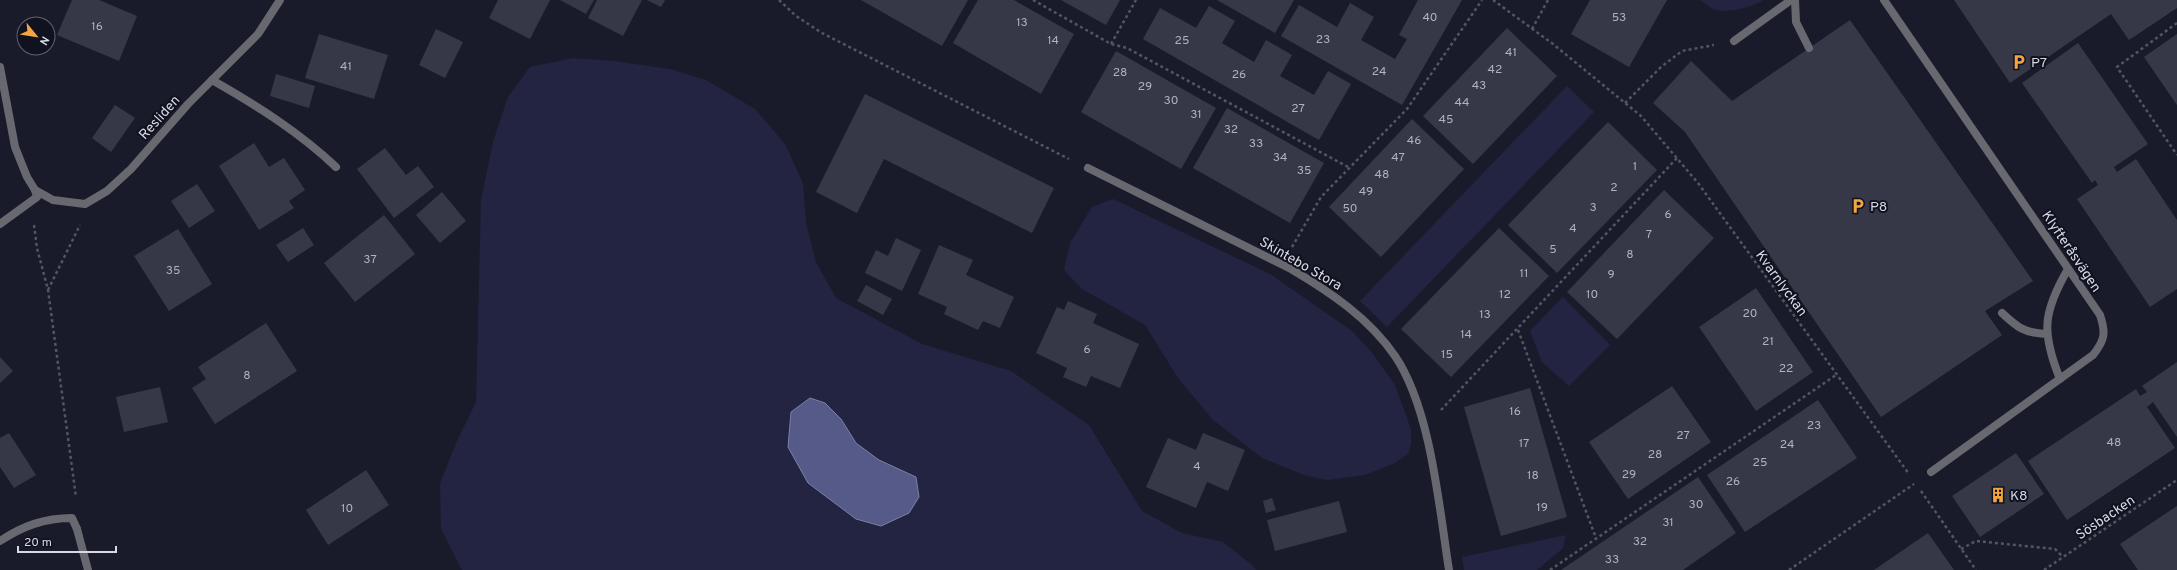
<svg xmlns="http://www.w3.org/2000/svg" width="2177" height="570" font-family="Overpass,sans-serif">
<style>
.green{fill:#222442;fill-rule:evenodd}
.water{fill:#555a89;stroke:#7c80a4}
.building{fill:#363848}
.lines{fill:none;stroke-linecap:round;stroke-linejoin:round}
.path{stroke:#535562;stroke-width:2.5;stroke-dasharray:3 3;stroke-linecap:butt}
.service{stroke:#676870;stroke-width:8}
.minor{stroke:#676870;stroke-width:8}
.labels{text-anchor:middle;stroke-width:4;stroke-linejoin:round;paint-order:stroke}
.number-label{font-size:12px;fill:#afb1bc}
.poi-label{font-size:14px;fill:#d7d9e3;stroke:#111220;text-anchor:start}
.street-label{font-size:14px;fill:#d7d9e3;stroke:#111220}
</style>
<rect width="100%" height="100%" fill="#1a1b2a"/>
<!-- green -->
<g class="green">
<path d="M1700,0H1763C1754,7 1727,13 1716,10C1711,9 1705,3 1700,0Z"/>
<path d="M573,58L614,61L670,69L706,80L755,109L785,144L803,183L806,223L816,262L836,298L922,344L1011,371L1089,425L1142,511L1182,533L1223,542L1253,566L1256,570H462L441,529L440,484L456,443L476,402L481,200L493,142L508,97L530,67ZM841,419L856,443L879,460L916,477L881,526L856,519L808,483Z"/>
<polygon points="1567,86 1594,112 1387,327 1360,301"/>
<polygon points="1113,199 1270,274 1352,331 1373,354 1395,385 1411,429 1411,444 1408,454 1395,463 1365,475 1327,480 1304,475 1262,458 1212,419 1178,378 1145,325 1082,289 1064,270 1070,243 1092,207"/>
<polygon points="1563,297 1610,345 1569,386 1542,362 1530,331"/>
<polygon points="1566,535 1563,548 1537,570 1464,570 1462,557"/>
</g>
<!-- water -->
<polygon class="water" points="810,398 825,403 841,419 856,443 879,460 916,477 919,497 909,513 881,526 856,519 808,483 788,447 791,412"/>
<!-- building -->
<g class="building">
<polygon points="72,0 99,0 137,16 119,61 57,35"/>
<polygon points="498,0 550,0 530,39 489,18"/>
<polygon points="560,0 594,0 586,14"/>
<polygon points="597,0 642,0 623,36 588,18"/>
<polygon points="647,0 665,0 661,7"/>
<polygon points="861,0 968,0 942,46"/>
<polygon points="978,0 1014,0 1074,34 1041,94 953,43"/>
<polygon points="1061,0 1120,0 1106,25"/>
<polygon points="1217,0 1294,0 1275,33"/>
<polygon points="1418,0 1462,0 1402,105 1281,36 1299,5 1337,27 1350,3 1374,17 1361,40 1395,59 1407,39 1399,35"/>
<polygon points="1590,0 1667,0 1629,67 1571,34"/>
<polygon points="1954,0 2177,0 2177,8 2129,40 2111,14 2010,83"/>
<polygon points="1209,6 1235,21 1222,43 1254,62 1266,40 1292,55 1280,76 1314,95 1328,71 1351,84 1319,140 1143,39 1160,8 1196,28"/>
<polygon points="1850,20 2033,281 1985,311 2002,335 1881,417 1685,132 1653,103 1691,61 1732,101"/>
<polygon points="1507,28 1557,76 1473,164 1423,116"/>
<polygon points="436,29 463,42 445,78 419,65"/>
<polygon points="319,34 388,55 374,99 305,78"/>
<polygon points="2177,34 2177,105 2144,57"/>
<polygon points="2078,43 2148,144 2114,167 2117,172 2136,159 2177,220 2177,289 2150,307 2077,199 2098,185 2095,180 2092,183 2022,83"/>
<polygon points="1116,51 1216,108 1181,169 1081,112"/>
<polygon points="276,74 315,86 309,108 270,96"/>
<polygon points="865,94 1054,188 1032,233 884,159 857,213 816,192"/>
<polygon points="115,105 135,118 111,152 92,138"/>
<polygon points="1227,108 1324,163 1290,223 1193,168"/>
<polygon points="1412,119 1464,169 1381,257 1329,207"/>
<polygon points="1608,122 1657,170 1557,273 1508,225"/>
<polygon points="254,143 269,167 284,158 305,190 289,201 294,208 259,230 219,166"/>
<polygon points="385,148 406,175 418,166 434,187 394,218 357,169"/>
<polygon points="197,184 215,211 189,228 171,201"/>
<polygon points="1664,190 1714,238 1617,339 1567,292"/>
<polygon points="442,192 466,221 440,243 416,215"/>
<polygon points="384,215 415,254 355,302 324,263"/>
<polygon points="303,228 314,245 288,262 276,245"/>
<polygon points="1499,228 1549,276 1451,377 1401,329"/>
<polygon points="178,229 212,284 169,311 134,256"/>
<polygon points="896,238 921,250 902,291 865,273 876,250 888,256"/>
<polygon points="939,245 973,260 966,275 1014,297 1000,328 983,321 978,330 944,314 947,307 918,294"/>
<polygon points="866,285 892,299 883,315 857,301"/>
<polygon points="1756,288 1813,372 1756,411 1699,327"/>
<polygon points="1068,301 1097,314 1093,323 1139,344 1120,388 1091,376 1086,387 1063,377 1067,368 1036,353 1057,307 1064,310"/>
<polygon points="266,323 297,371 215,424 192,388 206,379 198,367"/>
<polygon points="0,357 13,371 0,383"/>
<polygon points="2177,362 2177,437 2153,402 2147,407 2175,448 2067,520 2028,461 2136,389 2140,396 2147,392 2142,386"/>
<polygon points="1672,386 1711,442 1628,499 1589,442"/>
<polygon points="160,387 168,422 124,432 116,397"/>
<polygon points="1530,388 1567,517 1501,536 1464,407"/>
<polygon points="1818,400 1857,458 1745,532 1707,475"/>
<polygon points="9,433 36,475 14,488 0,467 0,438"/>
<polygon points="1203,433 1245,450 1228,491 1207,482 1196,508 1146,487 1168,438 1196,450"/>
<polygon points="2016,453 2044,494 1980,537 1952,496"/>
<polygon points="366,470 389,505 328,545 306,510"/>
<polygon points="1698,477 1736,533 1683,570 1561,570"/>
<polygon points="1272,498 1276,510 1266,513 1263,501"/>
<polygon points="1339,501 1347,532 1275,551 1267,520"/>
<polygon points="2177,506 2177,570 2138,570 2120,544"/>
<polygon points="1928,533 1954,570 1874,570"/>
</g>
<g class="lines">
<!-- path -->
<g class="path">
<polyline points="779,0 796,16 822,33 1069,159"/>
<polyline points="1033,0 1111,44 1127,48 1350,168"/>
<polyline points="1493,0 1553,44 1641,116 1698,183 1909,474"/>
<polyline points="2177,23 2117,67 2177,155"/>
<polyline points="1532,29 1548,0"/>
<polyline points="1111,44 1136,0"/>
<polyline points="1625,103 1661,67 1682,51 1714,45"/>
<polyline points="34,225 37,248 48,290 76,497"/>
<polyline points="1292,247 1321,197 1407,109 1482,0"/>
<polyline points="48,290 80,225"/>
<polyline points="1518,330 1596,538"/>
<polyline points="1441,410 1677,158"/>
<polyline points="1921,491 1976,570"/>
<polyline points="1961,549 1976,541 2055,549 2063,557"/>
<polyline points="1550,570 1836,375"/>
<polyline points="1789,570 1914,484"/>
<polyline points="2044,570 2177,480"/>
</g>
<!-- service -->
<g class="service">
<polyline points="1795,0 1796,22 1809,48"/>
<polyline points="1734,41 1791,0"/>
<path d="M212,80C256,105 299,132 336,167"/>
<path d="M1088,168L1291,269C1330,292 1369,318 1395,356C1431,409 1439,507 1449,570"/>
<polyline points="0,224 37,197 35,190"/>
<path d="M2002,313C2017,327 2024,333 2046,334"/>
<path d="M2060,379C2041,332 2043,312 2068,269"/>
<path d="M0,541C23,526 44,518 72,518L77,529"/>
</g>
<!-- minor -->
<g class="minor">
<path d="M1884,0L2100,315C2106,333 2105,340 2093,355L1931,472"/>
<polyline points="0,67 15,147 27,177 35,190 53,200 85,204 107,191 131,169 188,104 258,34 280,0"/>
<polyline points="77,529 88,570"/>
</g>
</g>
<!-- icons -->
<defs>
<symbol id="parking-bare" viewBox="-9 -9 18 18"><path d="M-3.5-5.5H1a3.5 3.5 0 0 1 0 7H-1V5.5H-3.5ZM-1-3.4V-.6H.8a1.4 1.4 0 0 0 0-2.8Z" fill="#f2a541" stroke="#111220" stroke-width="2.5" paint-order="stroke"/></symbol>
<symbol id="building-bare" viewBox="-9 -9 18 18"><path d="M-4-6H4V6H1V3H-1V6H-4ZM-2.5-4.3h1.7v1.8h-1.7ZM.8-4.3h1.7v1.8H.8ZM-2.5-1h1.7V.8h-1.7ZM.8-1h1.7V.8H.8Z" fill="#f2a541" stroke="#111220" stroke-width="2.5" paint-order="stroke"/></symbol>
</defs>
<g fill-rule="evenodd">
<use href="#parking-bare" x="2008" y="51" width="22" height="22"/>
<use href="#parking-bare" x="1847" y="195" width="22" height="22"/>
<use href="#building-bare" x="1987" y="484" width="22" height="22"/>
</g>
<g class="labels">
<!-- number labels -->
<g class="number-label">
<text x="1430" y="21">40</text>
<text x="1619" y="21">53</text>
<text x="1022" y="26">13</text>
<text x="97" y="30">16</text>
<text x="1323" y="43">23</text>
<text x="1053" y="44">14</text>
<text x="1182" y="44">25</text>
<text x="1511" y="56">41</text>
<text x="346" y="70">41</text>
<text x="1495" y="73">42</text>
<text x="1379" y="75">24</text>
<text x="1120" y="76">28</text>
<text x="1239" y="78">26</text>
<text x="1479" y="89">43</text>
<text x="1145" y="90">29</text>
<text x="1171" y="104">30</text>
<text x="1462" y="106">44</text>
<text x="1298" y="112">27</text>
<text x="1196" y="118">31</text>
<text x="1446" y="123">45</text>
<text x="1231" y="133">32</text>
<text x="1414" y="144">46</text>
<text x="1256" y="147">33</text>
<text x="1280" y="161">34</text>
<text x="1398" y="161">47</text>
<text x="1635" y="170">1</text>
<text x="1304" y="174">35</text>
<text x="1382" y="178">48</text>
<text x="1614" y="191">2</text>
<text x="1366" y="195">49</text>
<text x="1593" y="211">3</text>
<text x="1350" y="212">50</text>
<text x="1668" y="218">6</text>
<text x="1573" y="232">4</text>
<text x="1649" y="238">7</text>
<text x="1553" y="253">5</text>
<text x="1630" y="258">8</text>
<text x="370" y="263">37</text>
<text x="173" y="274">35</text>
<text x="1524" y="277">11</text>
<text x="1611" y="278">9</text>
<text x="1505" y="298">12</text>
<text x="1592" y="298">10</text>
<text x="1750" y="317">20</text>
<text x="1485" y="318">13</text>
<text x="1466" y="338">14</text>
<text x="1768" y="345">21</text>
<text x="1087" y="353">6</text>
<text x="1447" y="358">15</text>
<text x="1786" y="372">22</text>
<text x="247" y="379">8</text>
<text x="1515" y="415">16</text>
<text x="1814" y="429">23</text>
<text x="1683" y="439">27</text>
<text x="2114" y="446">48</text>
<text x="1524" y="447">17</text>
<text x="1787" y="448">24</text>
<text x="1655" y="458">28</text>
<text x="1760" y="466">25</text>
<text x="1197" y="470">4</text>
<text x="1629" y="478">29</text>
<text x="1533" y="479">18</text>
<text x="1733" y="485">26</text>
<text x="1696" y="508">30</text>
<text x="1542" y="511">19</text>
<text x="347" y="512">10</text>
<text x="1668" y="526">31</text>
<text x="1640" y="545">32</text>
<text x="1612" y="563">33</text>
</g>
<!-- poi labels -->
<g class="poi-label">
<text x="2031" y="67">P7</text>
<text x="1870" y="211">P8</text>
<text x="2010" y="500">K8</text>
</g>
<!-- street labels -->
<g class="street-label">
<text transform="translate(159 117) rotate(-48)" y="5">Resliden</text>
<text transform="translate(2072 251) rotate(56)" y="5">Klyfteråsvägen</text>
<text transform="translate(1301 263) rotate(30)" y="5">Skintebo Stora</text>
<text transform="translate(1782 283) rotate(54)" y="5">Kvarnlyckan</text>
<text transform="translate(2105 517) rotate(-34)" y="5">Sösbacken</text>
</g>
</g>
<!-- north arrow -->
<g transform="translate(36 36) rotate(120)"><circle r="19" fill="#111220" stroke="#60626e"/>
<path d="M0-3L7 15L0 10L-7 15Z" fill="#f2a541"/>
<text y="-6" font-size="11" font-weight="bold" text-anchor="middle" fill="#d7d9e3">N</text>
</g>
<!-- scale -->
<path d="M18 546v6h98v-6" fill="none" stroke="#d7d9e3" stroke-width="2"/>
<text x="24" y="546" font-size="12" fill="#d7d9e3" stroke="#111220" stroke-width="3" paint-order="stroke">20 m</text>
</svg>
